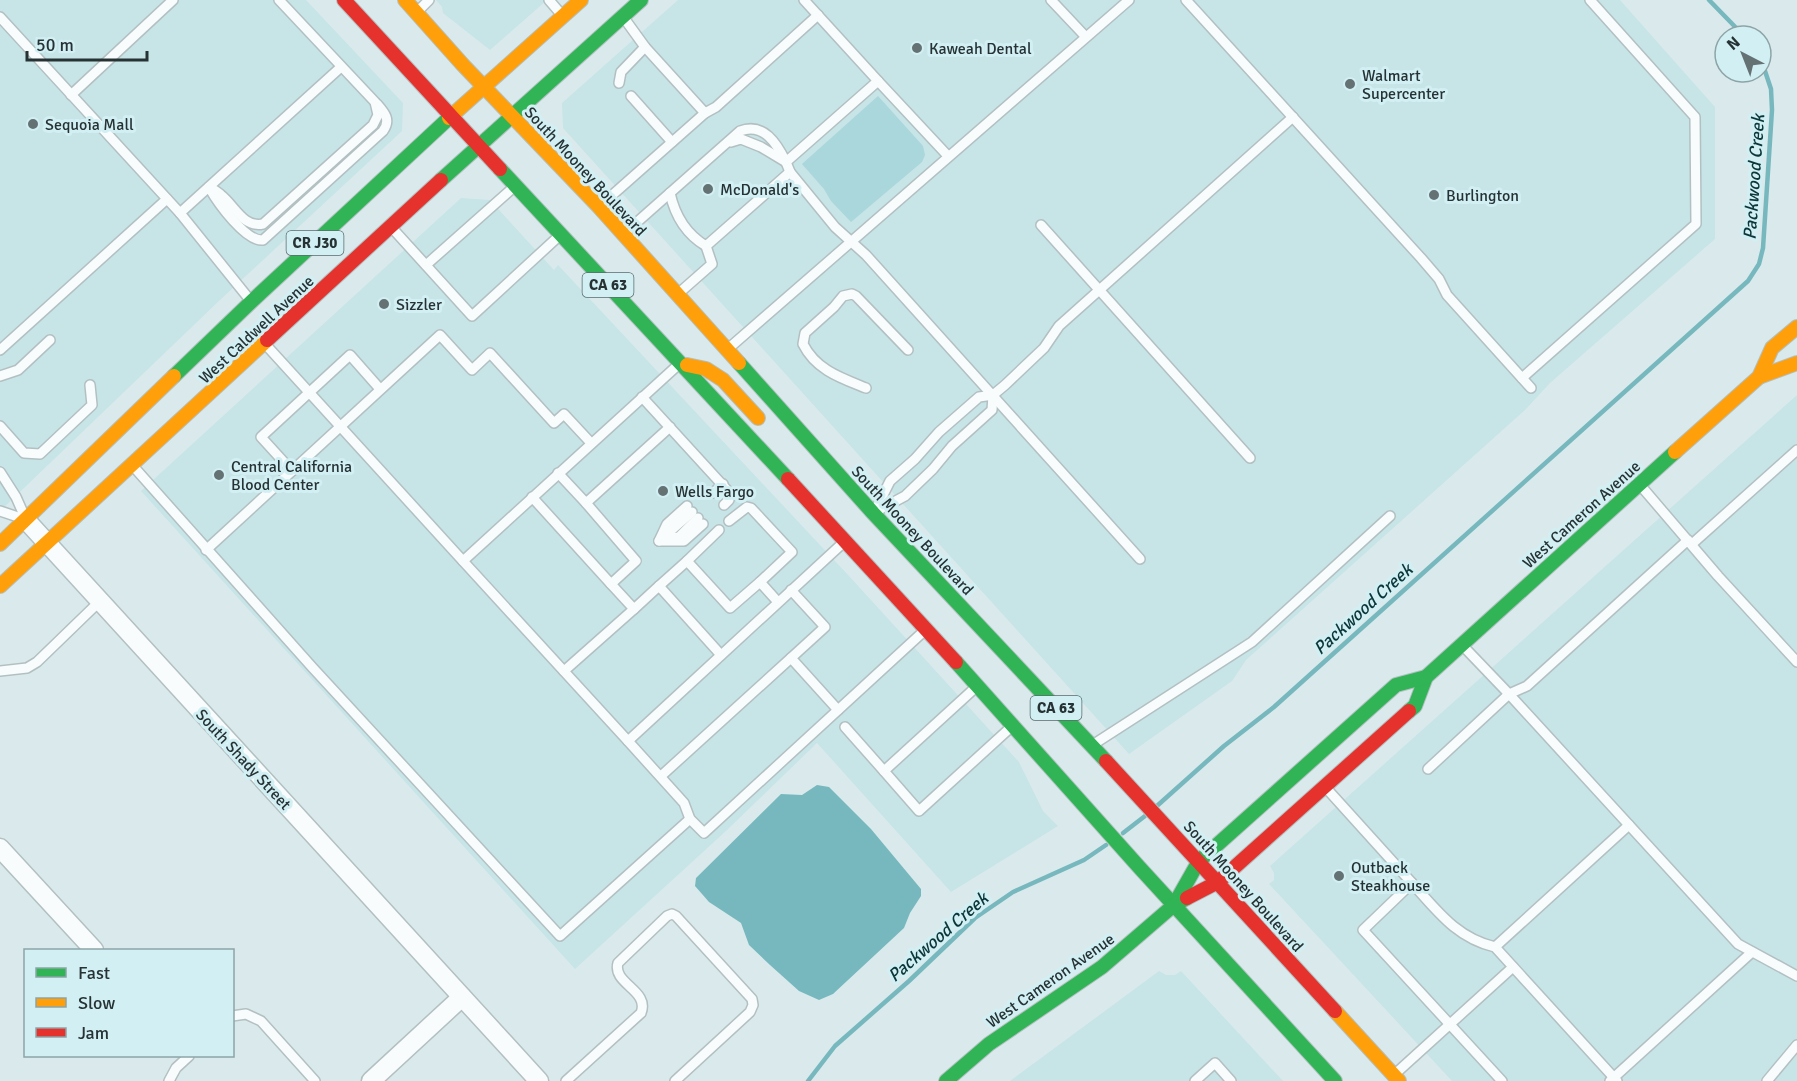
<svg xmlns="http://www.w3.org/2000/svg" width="1797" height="1081" font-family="Signika,sans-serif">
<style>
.built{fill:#c7e4e7}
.green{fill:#aad7dc}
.water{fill:#77b8be}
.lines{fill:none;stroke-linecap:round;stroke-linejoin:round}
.stream{stroke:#77b8be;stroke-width:4.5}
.lane-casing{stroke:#b3c0c2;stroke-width:12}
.street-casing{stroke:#b3c0c2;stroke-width:21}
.fast-casing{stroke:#b3c0c2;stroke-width:16}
.slow-casing{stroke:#b3c0c2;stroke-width:16}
.jam-casing{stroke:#b3c0c2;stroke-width:16}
.lane{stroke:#f9fcfc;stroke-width:9}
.street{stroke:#f9fcfc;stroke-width:18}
.fast{stroke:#30b455;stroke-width:14}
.slow{stroke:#ff9f0a;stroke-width:14}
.jam{stroke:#e5322d;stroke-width:14}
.poi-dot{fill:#657274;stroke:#d2f0f4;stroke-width:2}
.labels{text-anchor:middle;stroke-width:6;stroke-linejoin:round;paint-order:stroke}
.shield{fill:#d2f0f4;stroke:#5a6b6d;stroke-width:1.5}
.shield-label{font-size:15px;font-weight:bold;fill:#263233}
.poi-label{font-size:16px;fill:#263233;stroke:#d2f0f4;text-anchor:start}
.street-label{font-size:16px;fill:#263233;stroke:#d2f0f4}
.water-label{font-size:18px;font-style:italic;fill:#0b363a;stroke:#d2f0f4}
</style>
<rect width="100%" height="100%" fill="#daeaec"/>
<!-- built -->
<g class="built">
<polygon points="0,0 306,0 403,103 402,131 220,300 0,511"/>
<polygon points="436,0 547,0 490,50 443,13 442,7"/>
<polygon points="678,0 1620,0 1715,107 1715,239 1550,383 1525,410 1246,660 1232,681 1129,754 563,128 562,103"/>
<polygon points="461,198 490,200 554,270 558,265 849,576 1019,762 1043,811 1058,826 951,892 817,743 726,831 575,969 141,491"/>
<polygon points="1797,395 1797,1081 1452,1081 1269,884 1274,880 1274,873 1270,866"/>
<polygon points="1159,971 1166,975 1175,975 1181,971 1283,1081 1010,1081"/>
</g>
<!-- green -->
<polygon class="green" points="878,96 923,146 925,155 922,162 851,222 831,201 824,189 802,164"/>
<!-- water -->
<polygon class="water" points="817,785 829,787 871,829 921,889 921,896 910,913 904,928 833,994 819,1000 799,991 770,965 749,945 741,923 709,902 695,886 696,878 781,794 802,795"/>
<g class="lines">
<!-- stream -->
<g class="stream">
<polyline points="1709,0 1744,36"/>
<polyline points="1158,805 1224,746 1274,707 1748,281 1759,264 1763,248 1772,110 1771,89 1761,59"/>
<polyline points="1123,833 1145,816"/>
<polyline points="808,1081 835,1046 909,981 975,918 1013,892 1084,860 1106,845"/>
</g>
<defs>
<g id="lane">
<polyline points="549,0 561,14"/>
<polyline points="804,0 878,81"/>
<polyline points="1051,0 1085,36"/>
<polyline points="1186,0 1421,258 1439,279 1447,295 1531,388"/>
<polyline points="418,11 429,0"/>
<polyline points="0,17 180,213 250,300"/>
<polyline points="624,18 645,47 705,113"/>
<polyline points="619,83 621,72 645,47"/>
<polyline points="71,95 173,0"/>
<polyline points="631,96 672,142"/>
<polyline points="731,142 741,139 761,147 786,162"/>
<polyline points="948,156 878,81 786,162 790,172 835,227 866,255 1140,559"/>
<path d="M209,187C213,189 218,192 221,195C235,206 243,228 263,224L373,125L378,115L375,102L279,0"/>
<path d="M210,189C218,203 246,242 263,240L383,131C391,120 385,113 377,104"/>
<path d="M670,193C675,216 686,234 706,246"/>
<polyline points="601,205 705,113 716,107 818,15"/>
<polyline points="180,213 341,67"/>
<polyline points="1041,225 1250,458"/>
<polyline points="393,229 472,316 559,236"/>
<path d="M627,231L740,131C764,122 777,144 786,162"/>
<polyline points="426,265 514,187"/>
<polyline points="679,293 712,264 706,246 790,172"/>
<polyline points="266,345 463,561 678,365"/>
<polyline points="729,348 1129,0"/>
<polyline points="0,350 167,199"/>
<polyline points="0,376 18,370 50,340"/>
<polyline points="1522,378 1696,224 1695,117 1590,0"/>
<path d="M866,388C841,378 816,370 803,344L805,333L834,307L843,296L852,294L856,296L908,350"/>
<polyline points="642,397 728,491 729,500 724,505"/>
<polyline points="0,426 24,453 40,454 92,405 90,385"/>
<polyline points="133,466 312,667 560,936 690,819"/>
<polyline points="292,471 261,437 350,355 380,389"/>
<polyline points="0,472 16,497 24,515"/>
<polyline points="558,473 586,503 670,427"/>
<polyline points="1641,486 1718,576 1797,662"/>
<polyline points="713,493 723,484"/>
<polyline points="532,497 611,584 636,561 586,503"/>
<polyline points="876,509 890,481 915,459 939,432 979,397 993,395 1005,385 1044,348 1059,326 1293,117"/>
<polyline points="0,511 21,518"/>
<polyline points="875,512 905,496 933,469 952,446 992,410 993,395"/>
<polyline points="729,521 747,507 751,508 792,552 760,582"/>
<polyline points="670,538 679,537 698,518"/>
<polyline points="661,539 692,512"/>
<polyline points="659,541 684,541 703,524"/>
<polyline points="659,541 667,524 687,506"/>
<polyline points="1692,544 1797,450"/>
<polyline points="206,550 440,335 472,370 490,353 554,423 564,414 591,443"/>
<polyline points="463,561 628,741 844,542"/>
<polyline points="687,561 719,530"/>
<polyline points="611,584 634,609 659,586 721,655"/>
<polyline points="659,586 687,561 730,608 760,582 778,602"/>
<polyline points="791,590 825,627 791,658 838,710"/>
<polyline points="1464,647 1509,694 1738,944 1797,976"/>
<polyline points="0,671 27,668 37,662 100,601"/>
<polyline points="564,671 634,609"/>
<polyline points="975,688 884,771 919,811 1009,729"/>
<polyline points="845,727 884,771"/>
<polyline points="628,741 684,803 690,819 704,833 923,632"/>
<polyline points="1094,744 1252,642 1390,516"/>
<polyline points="1428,769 1509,694 1527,686 1688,540"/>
<polyline points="661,776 791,658"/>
<polyline points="1327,789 1412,883"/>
<polyline points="1495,947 1629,825"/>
<polyline points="232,1016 246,1014 261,1021 315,1081"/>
<polyline points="1395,1074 1513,967"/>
<polyline points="169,1081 176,1068 189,1056"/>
<path d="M566,1081L641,1013C650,990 612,984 618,963L667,916L672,914L676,916L752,999L753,1005L750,1012L675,1081"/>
<polyline points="1195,1081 1215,1063 1231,1081"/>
<path d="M1502,1081L1363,930L1412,883C1438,912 1457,938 1495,947L1617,1081"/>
<polyline points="1610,1081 1752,952"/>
<polyline points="1767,1081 1797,1045"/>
</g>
<g id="street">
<polyline points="26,520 539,1081"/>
<polyline points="0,848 94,950"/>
<polyline points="371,1081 462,997"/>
</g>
<g id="fast">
<polyline points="500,169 788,479"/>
<polyline points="441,180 641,0"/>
<polyline points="739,363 873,513 1106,761"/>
<polyline points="174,376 252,301 449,118"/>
<polyline points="956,662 1139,867 1335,1081"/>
<polyline points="1409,711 1415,706 1426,677 1675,452"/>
<polyline points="1174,905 1199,861 1396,685 1426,677"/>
<polyline points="946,1081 989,1044 1102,967 1174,905 1187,898"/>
</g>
<g id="slow">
<polyline points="405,0 463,65 599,207 739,363"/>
<polyline points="449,118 581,0"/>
<polyline points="687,365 706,369 723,380 758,418"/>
<polyline points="1759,377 1772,348 1797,327"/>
<polyline points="1675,452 1759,377 1797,363"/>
<polyline points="0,544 174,376"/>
<polyline points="0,586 267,340"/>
<polyline points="1335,1011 1399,1081"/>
</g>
<g id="jam">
<polyline points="344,0 500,169"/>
<polyline points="267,340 441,180"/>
<polyline points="788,479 956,662"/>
<polyline points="1106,761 1335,1011"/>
<polyline points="1187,898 1218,882 1409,711"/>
</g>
</defs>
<!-- lane casing -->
<use href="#lane" class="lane-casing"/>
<!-- street casing -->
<use href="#street" class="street-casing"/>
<!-- fast casing -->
<use href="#fast" class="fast-casing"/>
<!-- slow casing -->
<use href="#slow" class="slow-casing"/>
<!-- jam casing -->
<use href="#jam" class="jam-casing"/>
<!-- lane -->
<use href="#lane" class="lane"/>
<!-- street -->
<use href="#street" class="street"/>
<!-- fast -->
<use href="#fast" class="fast"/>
<!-- slow -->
<use href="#slow" class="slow"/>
<!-- jam -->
<use href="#jam" class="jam"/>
</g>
<!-- markers -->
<g class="poi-dot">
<circle cx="917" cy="48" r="6"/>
<circle cx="1350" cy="84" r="6"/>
<circle cx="33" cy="124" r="6"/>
<circle cx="708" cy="189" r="6"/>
<circle cx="1434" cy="195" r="6"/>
<circle cx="384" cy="304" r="6"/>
<circle cx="219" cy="475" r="6"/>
<circle cx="663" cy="491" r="6"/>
<circle cx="1339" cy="876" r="6"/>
</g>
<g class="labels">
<!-- shield labels -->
<g class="shield">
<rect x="286.5" y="231" width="57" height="24" rx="4.5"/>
<rect x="582.5" y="273" width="51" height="24" rx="4.5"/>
<rect x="1030.5" y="696" width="51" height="24" rx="4.5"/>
</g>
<g class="shield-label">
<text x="315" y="248">CR J30</text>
<text x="608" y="290">CA 63</text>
<text x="1056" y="713">CA 63</text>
</g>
<!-- poi labels -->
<g class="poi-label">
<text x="929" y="54">Kaweah Dental</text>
<text x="1362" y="81">Walmart<tspan x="1362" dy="18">Supercenter</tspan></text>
<text x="45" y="130">Sequoia Mall</text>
<text x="720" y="195">McDonald's</text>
<text x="1446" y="201">Burlington</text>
<text x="396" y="310">Sizzler</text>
<text x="231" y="472">Central California<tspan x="231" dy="18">Blood Center</tspan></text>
<text x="675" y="497">Wells Fargo</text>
<text x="1351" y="873">Outback<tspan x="1351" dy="18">Steakhouse</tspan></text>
</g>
<!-- street labels -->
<g class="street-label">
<text transform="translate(586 171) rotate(47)" y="6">South Mooney Boulevard</text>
<text transform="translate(256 329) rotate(-43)" y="6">West Caldwell Avenue</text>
<text transform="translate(1581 514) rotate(-42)" y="6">West Cameron Avenue</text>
<text transform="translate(913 530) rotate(47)" y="6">South Mooney Boulevard</text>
<text transform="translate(244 759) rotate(47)" y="6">South Shady Street</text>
<text transform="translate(1244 886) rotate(48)" y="6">South Mooney Boulevard</text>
<text transform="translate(1050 980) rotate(-35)" y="6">West Cameron Avenue</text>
</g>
<!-- water labels -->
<g class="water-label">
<text transform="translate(1754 177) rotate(-86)" y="6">Packwood Creek</text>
<text transform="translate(1363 609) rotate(-42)" y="6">Packwood Creek</text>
<text transform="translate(938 937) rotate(-41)" y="6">Packwood Creek</text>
</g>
</g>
<!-- legend -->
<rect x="24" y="949" width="210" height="108" fill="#d2f0f4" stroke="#8da4a7" stroke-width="1.5"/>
<rect x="36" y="968" width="30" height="9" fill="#30b455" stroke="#8da4a7" stroke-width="1.5"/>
<text x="78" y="979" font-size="18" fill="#263233">Fast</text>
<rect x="36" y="998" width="30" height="9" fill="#ff9f0a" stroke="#8da4a7" stroke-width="1.5"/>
<text x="78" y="1009" font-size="18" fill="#263233">Slow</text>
<rect x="36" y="1028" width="30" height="9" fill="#e5322d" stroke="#8da4a7" stroke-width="1.5"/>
<text x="78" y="1039" font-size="18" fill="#263233">Jam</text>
<!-- north arrow -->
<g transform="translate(1743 54) rotate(318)"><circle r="28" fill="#d2f0f4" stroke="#8da4a7" stroke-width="1.5"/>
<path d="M0-4.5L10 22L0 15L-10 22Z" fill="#657274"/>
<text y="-9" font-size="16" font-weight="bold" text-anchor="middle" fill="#263233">N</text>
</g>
<!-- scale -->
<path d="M27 51v9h120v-9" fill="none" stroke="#263233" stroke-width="3"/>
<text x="36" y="51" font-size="18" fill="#263233" stroke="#d2f0f4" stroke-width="4.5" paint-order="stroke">50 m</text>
</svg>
